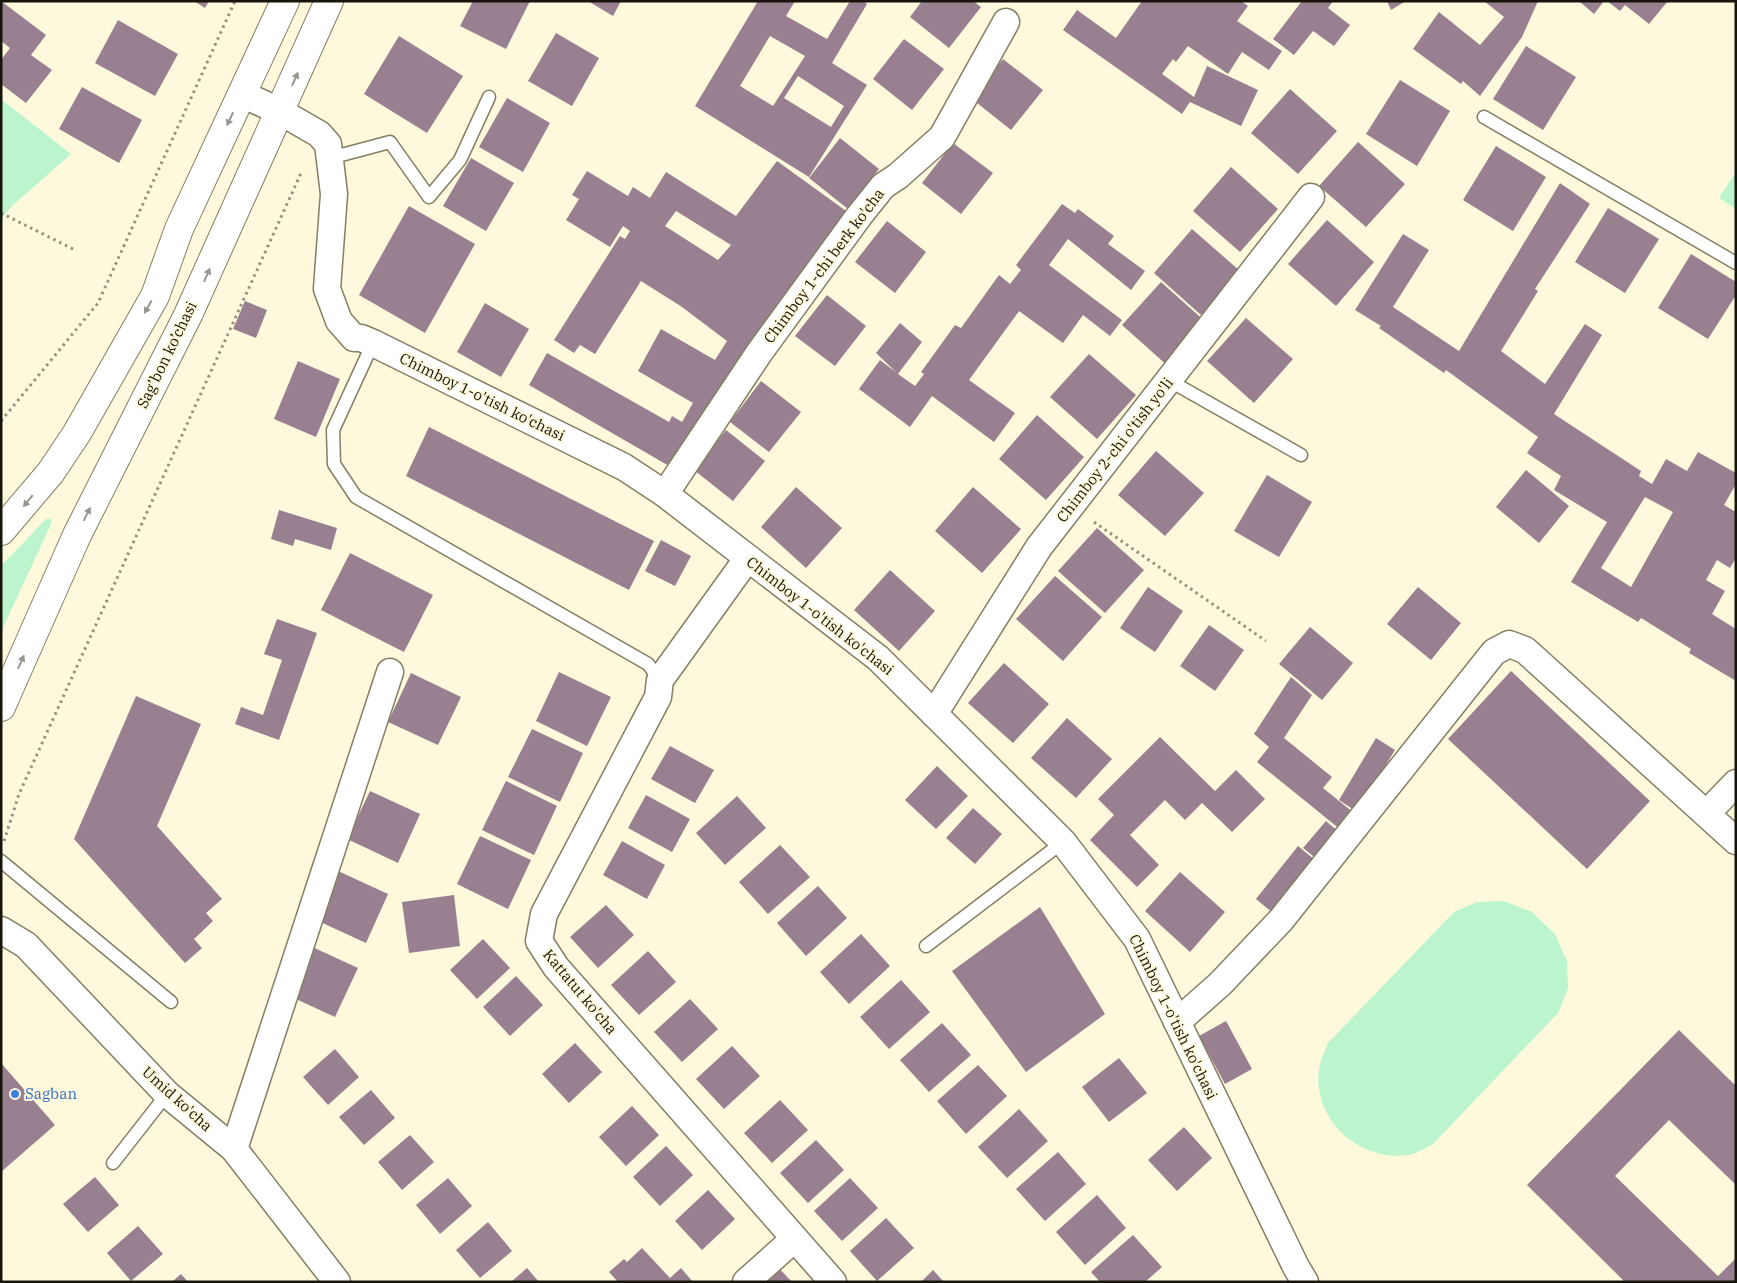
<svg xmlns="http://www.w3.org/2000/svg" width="1737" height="1283" font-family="'IBM Plex Serif',serif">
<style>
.green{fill:#bbf4cd}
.building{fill:#988090;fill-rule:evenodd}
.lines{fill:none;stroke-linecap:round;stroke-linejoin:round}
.service-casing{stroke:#847e65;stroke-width:15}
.minor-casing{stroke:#847e65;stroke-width:29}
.primary-casing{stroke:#847e65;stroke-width:30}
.path{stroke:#95917d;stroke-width:3;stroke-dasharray:2.5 4;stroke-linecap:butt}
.service{stroke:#fff;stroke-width:12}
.minor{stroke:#fff;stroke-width:26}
.primary{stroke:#fff;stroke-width:28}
.oneway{fill:#979691}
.shop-dot{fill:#3f7fe0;stroke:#fef9dc;stroke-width:2}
.labels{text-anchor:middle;stroke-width:4;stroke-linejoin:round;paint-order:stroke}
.street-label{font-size:15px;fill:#17150b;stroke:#fef9dc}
.shop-label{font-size:15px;fill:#366cbe;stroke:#fef9dc;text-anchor:start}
</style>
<rect width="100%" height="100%" fill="#fef9dc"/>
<!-- green -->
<g class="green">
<polygon points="1,99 71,154 13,205 1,219"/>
<polygon points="1736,172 1736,209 1719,198"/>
<polygon points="46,519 50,519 52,522 1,632 1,566"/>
<path d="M1504,901L1532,912L1555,934L1567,961L1568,988L1558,1013L1433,1144C1425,1148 1416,1154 1408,1155C1359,1162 1312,1119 1319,1069C1320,1061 1325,1051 1328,1043L1454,912L1477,902Z"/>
</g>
<!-- building -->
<g class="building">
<polygon points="1,1 46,35 31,55 52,70 26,103 1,84 1,60 10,48 1,41"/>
<polygon points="194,1 209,1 205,8"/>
<polygon points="473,1 530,1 506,49 460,26"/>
<polygon points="588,1 621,1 613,16"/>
<path d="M758,1H795L786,16L827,39L850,1H863L867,4L832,63L867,85L809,177L695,106ZM770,36L805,56L773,106L740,86ZM798,76L844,106L831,127L784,98Z"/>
<polygon points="922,1 973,1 981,7 949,48 910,17"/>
<polygon points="1142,1 1241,1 1248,6 1237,21 1282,51 1269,70 1242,52 1228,74 1188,46 1176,62 1173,59 1162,74 1194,97 1207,66 1258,90 1241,126 1190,102 1182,114 1063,30 1077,10 1116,38"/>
<polygon points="1302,1 1333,1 1328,8 1350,25 1334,46 1313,31 1294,55 1273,39"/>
<polygon points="1387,1 1406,1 1391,10"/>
<polygon points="1484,1 1538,1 1522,37 1480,96 1463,81 1461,84 1413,49 1439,12 1480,45 1504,17"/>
<polygon points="1579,1 1604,1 1594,14"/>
<polygon points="1607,1 1668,1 1649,24 1625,5 1620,11"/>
<polygon points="118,20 178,54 155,96 95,63"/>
<polygon points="556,33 599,58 572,106 528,81"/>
<polygon points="399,36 463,76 427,133 364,94"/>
<polygon points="904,39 944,69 912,110 873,79"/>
<polygon points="1526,46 1576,77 1543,130 1493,99"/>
<polygon points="1003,59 1043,90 1011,130 972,99"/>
<polygon points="1400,80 1450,111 1417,166 1366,134"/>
<polygon points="82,87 142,120 119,163 59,129"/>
<polygon points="1290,89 1337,131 1298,174 1251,133"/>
<polygon points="507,98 550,123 523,172 479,147"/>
<polygon points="840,138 879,169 848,209 809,178"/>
<polygon points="1358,142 1405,184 1366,227 1319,186"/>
<polygon points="953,143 993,173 961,214 922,183"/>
<polygon points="1496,146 1546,177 1513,231 1463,200"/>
<polygon points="471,158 514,183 486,231 443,206"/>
<path d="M777,161L853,216L676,470L529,385L547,353L669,422L672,416L682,422L693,403L638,371L661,329L715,360L727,341L682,307L641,281L595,354L580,345L574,353L554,340L620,236L625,239L630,231L623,226L610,247L566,220L579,199L572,195L587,171L628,196L633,187L650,198L666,172L736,216ZM676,211L731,245L718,260L665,226Z"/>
<polygon points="1231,167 1278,209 1240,252 1193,211"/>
<path d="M1560,183L1590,204L1535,289L1538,291L1501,351L1545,384L1585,324L1602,335L1554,414L1641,471L1639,476L1652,484L1666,459L1687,471L1698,452L1736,473V484L1724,505L1736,512V558L1730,568L1717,560L1706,580L1725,591L1712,614L1736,629V681L1689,653L1691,649L1641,618L1638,622L1571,582L1607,522L1554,490L1561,476L1527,453L1538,437L1446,370L1444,373L1379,328L1381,326L1355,310L1403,234L1429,250L1393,307L1459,351ZM1645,497L1673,512L1631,587L1601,568Z"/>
<polygon points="1062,204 1075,213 1078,209 1114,236 1108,244 1145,271 1131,290 1068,239 1049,265 1122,320 1110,336 1083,315 1063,343 1019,311 969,380 1015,413 994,442 932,396 910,427 859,389 880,360 897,373 876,353 900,323 922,342 898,374 915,386 924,374 921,372 955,325 961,328 999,275 1010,284 1021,270 1016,265"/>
<polygon points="409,206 475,244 425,333 359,295"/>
<polygon points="1608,208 1659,239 1625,293 1575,262"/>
<polygon points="1327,220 1374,262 1336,306 1288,264"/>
<polygon points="887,221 926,252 895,293 855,262"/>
<polygon points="1192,229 1240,271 1201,315 1154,273"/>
<polygon points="1691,254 1736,282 1736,295 1708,339 1658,308"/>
<polygon points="1161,282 1208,324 1169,367 1122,325"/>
<polygon points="827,295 866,326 835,366 795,336"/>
<polygon points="245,301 267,310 256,338 233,329"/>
<polygon points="485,303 529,329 501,377 457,352"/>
<polygon points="1246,318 1293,359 1254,403 1207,361"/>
<polygon points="1089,354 1136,395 1097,439 1050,397"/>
<polygon points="298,361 340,379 316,437 274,419"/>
<polygon points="761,381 801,412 769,452 730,422"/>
<polygon points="1037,415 1084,457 1046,500 999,459"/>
<polygon points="429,427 654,541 629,590 406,476"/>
<polygon points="726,430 765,461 733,501 694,470"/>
<polygon points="1156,451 1204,493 1165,536 1118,495"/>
<polygon points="1526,470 1569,506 1539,543 1496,507"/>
<polygon points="1267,475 1312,502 1279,557 1234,531"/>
<polygon points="796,487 842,528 806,568 761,527"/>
<polygon points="973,487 1021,529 982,573 935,531"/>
<polygon points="279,510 337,528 331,550 295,539 293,546 271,539"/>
<polygon points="1097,528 1144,570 1105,613 1058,571"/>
<polygon points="661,540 691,556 675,586 645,571"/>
<polygon points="350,553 433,595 404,652 321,610"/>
<polygon points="890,570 935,611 899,651 854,610"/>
<polygon points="1055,576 1102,617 1063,661 1016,619"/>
<polygon points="1148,587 1183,611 1155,652 1120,628"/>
<polygon points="1418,587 1461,623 1431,660 1387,624"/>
<polygon points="277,619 317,633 279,740 235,724 241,707 263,715 282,660 264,654"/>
<polygon points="1209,625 1244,650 1215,691 1180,666"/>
<polygon points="1310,627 1353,663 1322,700 1279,664"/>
<polygon points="1004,663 1049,704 1013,743 968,703"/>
<polygon points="1511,671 1650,801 1587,869 1448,739"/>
<polygon points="559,672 611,697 587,746 536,721"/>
<polygon points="411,673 461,697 438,745 388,722"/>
<polygon points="1291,677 1312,695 1284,738 1332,777 1323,788 1354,813 1341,830 1257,762 1269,747 1254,734"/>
<polygon points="136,696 201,724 157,826 222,899 206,913 213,921 194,939 202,948 185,963 74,839"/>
<polygon points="1067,718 1112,759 1076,798 1031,758"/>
<polygon points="532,729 583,753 560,802 508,777"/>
<polygon points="1160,737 1215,791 1236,770 1265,799 1232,832 1202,803 1185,820 1165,800 1130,835 1159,865 1137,887 1090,840 1114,815 1098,799"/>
<polygon points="1376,738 1395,750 1357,812 1339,800"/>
<polygon points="670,746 714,770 695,803 651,779"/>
<polygon points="937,766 968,796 936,829 905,800"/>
<polygon points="506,781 557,806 534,855 482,830"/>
<polygon points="370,791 420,814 398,863 347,839"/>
<polygon points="646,795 690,819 672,852 628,828"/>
<polygon points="737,796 766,828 725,865 696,833"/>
<polygon points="973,808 1002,834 975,864 946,838"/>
<polygon points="1326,821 1340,833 1318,860 1303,848"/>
<polygon points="480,836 531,860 508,909 457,884"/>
<polygon points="622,841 665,865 647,899 603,875"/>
<polygon points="780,845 810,877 768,914 739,882"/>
<polygon points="1298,846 1321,865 1279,918 1256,899"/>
<polygon points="338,871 388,894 366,943 316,920"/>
<polygon points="1180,872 1225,912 1190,952 1145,911"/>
<polygon points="818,886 847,918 806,956 777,923"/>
<polygon points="454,895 460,946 409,953 402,902"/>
<polygon points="606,905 634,935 598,968 570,937"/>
<polygon points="1040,907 1105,1014 1026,1072 952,971"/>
<polygon points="861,934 890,966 849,1004 820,972"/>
<polygon points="483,939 510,968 477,999 450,970"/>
<polygon points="308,945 358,968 335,1017 285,994"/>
<polygon points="648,951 676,982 639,1015 611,985"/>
<polygon points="516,976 543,1005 510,1036 483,1007"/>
<polygon points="901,980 930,1012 889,1049 860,1017"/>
<polygon points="690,999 718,1029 682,1062 654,1032"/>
<polygon points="1226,1021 1252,1069 1225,1084 1199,1036"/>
<polygon points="942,1023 971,1055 929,1092 900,1060"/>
<polygon points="1679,1030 1736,1086 1736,1185 1669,1120 1615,1176 1718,1276 1736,1258 1736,1282 1625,1282 1527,1185"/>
<polygon points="575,1043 602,1072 569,1103 542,1074"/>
<polygon points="732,1046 760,1076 724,1109 696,1079"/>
<polygon points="335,1049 359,1077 328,1105 303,1077"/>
<polygon points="1119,1058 1147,1093 1109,1122 1082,1087"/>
<polygon points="1,1063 55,1125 1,1172"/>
<polygon points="978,1065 1007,1096 966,1134 937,1101"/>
<polygon points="371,1090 395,1118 364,1145 339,1117"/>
<polygon points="780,1100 808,1130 772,1163 744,1133"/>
<polygon points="632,1106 659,1135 626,1166 599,1137"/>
<polygon points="1019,1109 1048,1141 1007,1178 978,1147"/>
<polygon points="1184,1127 1212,1158 1177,1191 1148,1160"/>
<polygon points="410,1135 434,1162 402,1190 378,1162"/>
<polygon points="816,1140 844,1170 808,1203 780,1173"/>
<polygon points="666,1146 693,1175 660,1206 633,1177"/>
<polygon points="1058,1152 1086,1184 1045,1221 1016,1189"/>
<polygon points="95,1177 119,1205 88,1232 63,1204"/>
<polygon points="448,1178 472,1206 440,1234 416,1205"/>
<polygon points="850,1178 878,1208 842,1241 814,1211"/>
<polygon points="708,1190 735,1219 702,1250 675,1221"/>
<polygon points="1097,1195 1126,1228 1085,1265 1056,1232"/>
<polygon points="886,1218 914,1248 877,1281 850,1251"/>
<polygon points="488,1222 512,1251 480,1278 456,1250"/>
<polygon points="138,1226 163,1254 131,1281 107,1253"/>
<polygon points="1133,1235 1162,1267 1145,1282 1100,1282 1091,1272"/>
<polygon points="642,1248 670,1278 681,1268 693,1282 618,1282 609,1272 624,1259 627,1262"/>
<polygon points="776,1265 792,1282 758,1282"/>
<polygon points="527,1268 539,1282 511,1282"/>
<polygon points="933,1270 944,1282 921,1282"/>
<polygon points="181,1274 188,1282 172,1282"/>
</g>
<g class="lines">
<defs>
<g id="service">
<polyline points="1484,117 1736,263"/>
<polyline points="330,158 390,142 429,197 460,160 489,97"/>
<polyline points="373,343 333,430 334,464 356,497 648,664 660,680"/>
<polyline points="1170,381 1301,455"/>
<polyline points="1,861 171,1002"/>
<polyline points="926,946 1063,842"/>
<polyline points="113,1163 167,1094"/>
</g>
<g id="minor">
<polyline points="242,94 281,112 319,134 328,144 334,194 327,289 339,321 354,338 361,338 373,343 624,467 665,494 878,658 1063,842 1137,939 1296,1267 1305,1282"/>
<polyline points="665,494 759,353 859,216 883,186 898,176 942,137 1006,22"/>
<polyline points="747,559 660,680 658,697 544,914 539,941 556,967 833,1282"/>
<polyline points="934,714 1039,547 1311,197"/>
<polyline points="1707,813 1736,783"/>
<polyline points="1,930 26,945 167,1094 234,1149 337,1282"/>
<polyline points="1177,1022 1220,984 1281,920 1494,652 1509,644 1525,650 1736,841"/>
<polyline points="234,1149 390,672"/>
<polyline points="746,1282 794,1239"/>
</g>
<g id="primary">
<polyline points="1,531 51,472 77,433 155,296 179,229 285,1"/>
<polyline points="1,707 77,535 188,315 329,1"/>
</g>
</defs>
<!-- service casing -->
<use href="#service" class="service-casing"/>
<!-- minor casing -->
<use href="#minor" class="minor-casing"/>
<!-- primary casing -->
<use href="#primary" class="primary-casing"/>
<!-- path -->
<g class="path">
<polyline points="1,213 75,250"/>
<polyline points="1,421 98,303 235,1"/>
<polyline points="1094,522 1266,641"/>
<polyline points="4,841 19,794 302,171"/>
</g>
<!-- service -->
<use href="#service" class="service"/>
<!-- minor -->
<use href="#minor" class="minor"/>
<!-- primary -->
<use href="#primary" class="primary"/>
</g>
<!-- one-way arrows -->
<defs><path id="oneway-solid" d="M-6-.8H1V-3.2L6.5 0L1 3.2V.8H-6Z" transform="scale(1.25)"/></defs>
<g class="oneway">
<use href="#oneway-solid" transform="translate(295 79) rotate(-66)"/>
<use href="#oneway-solid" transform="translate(230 119) rotate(115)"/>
<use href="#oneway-solid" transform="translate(207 275) rotate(-66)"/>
<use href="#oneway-solid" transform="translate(148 307) rotate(119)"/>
<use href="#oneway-solid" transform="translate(28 501) rotate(129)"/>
<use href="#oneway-solid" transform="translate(87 514) rotate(-63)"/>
<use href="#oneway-solid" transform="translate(21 662) rotate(-66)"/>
</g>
<!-- markers -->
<circle class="shop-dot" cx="15" cy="1094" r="5"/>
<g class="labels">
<!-- street labels -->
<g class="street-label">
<text transform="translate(824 266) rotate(-53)" y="5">Chimboy 1-chi berk ko'cha</text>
<text transform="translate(167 355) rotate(-64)" y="5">Sag’bon ko’chasi</text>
<text transform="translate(482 397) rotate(26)" y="5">Chimboy 1-o'tish ko'chasi</text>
<text transform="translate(1115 450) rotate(-52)" y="5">Chimboy 2-chi o'tish yo'li</text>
<text transform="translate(820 616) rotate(38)" y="5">Chimboy 1-o'tish ko'chasi</text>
<text transform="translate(580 992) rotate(50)" y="5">Kattatut ko'cha</text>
<text transform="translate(1173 1017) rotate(64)" y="5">Chimboy 1-o'tish ko'chasi</text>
<text transform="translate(177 1099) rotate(42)" y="5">Umid ko'cha</text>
</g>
<!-- shop labels -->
<g class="shop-label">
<text x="25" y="1099">Sagban</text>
</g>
</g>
<!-- border -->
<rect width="1737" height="1283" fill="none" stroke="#17150b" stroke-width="5"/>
</svg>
